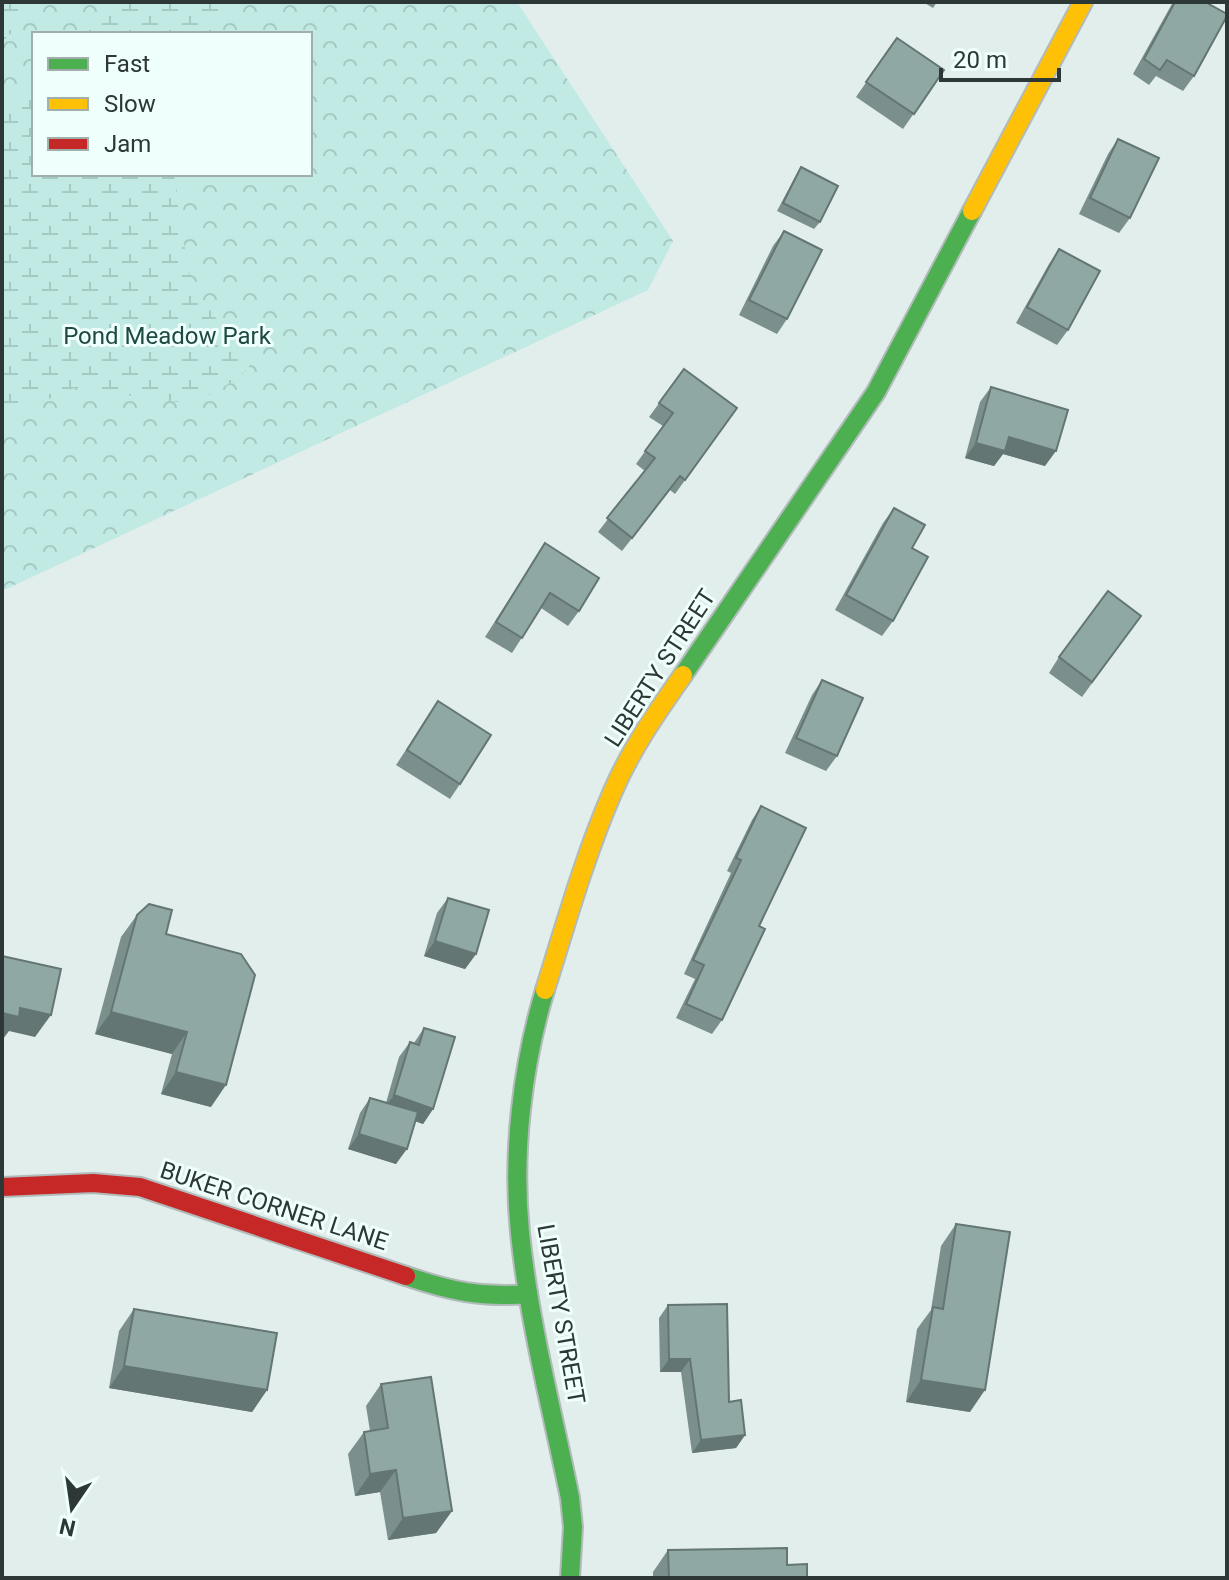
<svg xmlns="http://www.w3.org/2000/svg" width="1229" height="1580" font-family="Roboto,sans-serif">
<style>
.forest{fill:url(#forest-crowns);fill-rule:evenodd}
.wetland{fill:url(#wetland-marsh)}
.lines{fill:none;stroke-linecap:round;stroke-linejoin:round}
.fast-casing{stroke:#b1bbb9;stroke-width:22}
.slow-casing{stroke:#b1bbb9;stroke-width:22}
.jam-casing{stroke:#b1bbb9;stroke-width:22}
.fast{stroke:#4caf50;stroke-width:18}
.slow{stroke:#ffc107;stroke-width:18}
.jam{stroke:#c62828;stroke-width:18}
.wall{fill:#7b908d}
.shaded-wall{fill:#647673}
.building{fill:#8fa8a4;stroke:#647673;stroke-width:2}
.labels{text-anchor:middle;stroke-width:6;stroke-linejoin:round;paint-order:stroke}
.park-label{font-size:24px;fill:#1f4943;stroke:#effffc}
.street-label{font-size:24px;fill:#2d3735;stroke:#effffc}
</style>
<defs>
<pattern id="forest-crowns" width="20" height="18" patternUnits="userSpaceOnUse" patternTransform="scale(2)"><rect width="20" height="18" fill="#c0eae3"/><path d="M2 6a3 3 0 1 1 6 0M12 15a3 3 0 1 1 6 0" fill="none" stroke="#a5c9c3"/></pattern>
<pattern id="wetland-marsh" width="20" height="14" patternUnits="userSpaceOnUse" patternTransform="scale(2)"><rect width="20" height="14" fill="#c0eae3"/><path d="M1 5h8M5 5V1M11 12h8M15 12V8" fill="none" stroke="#a5c9c3"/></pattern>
</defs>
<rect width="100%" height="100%" fill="#e1eeec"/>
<!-- forest -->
<path class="forest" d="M2,2H517L673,241L648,290L2,591ZM34,34H310V174H34Z"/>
<!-- wetland -->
<g class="wetland">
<polygon points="2,2 43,2 2,42"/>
<polygon points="111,2 218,2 221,19 218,34 82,34"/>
<polygon points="34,87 34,174 174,174 181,228 192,287 251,364 240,377 206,397 178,402 74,388 2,419 2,116"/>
</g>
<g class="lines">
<defs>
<g id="fast">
<polyline points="683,675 876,392 972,211"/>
<path d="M545,990C522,1066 512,1154 520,1233C529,1322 552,1410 570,1498L573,1527L570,1578"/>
<path d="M406,1276C450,1291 481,1298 528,1294"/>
</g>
<g id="slow">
<polyline points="972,211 1083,2"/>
<path d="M545,990C566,923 585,855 613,791C631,749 657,712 683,675"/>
</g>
<polyline id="jam" points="2,1187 93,1183 140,1187 406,1276"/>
</defs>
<!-- fast casing -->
<use href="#fast" class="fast-casing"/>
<!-- slow casing -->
<use href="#slow" class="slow-casing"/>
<!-- jam casing -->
<use href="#jam" class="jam-casing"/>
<!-- fast -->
<use href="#fast" class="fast"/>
<!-- slow -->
<use href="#slow" class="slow"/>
<!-- jam -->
<use href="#jam" class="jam"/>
</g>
<!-- wall -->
<g class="wall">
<polygon points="923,2 937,2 933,8"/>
<polygon points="1173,2 1211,2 1209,4 1194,76 1183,91 1156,76 1149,85 1133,74"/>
<polygon points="897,38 944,70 903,129 856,97"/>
<polygon points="1118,139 1130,218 1119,233 1079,214 1108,154"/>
<polygon points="801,167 820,222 814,229 777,211 796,175"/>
<polygon points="784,231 787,319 777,334 739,315 773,246"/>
<polygon points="1059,249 1068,330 1057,345 1016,323 1049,264"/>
<polygon points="684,369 737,408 675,494 670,490 622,551 598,532 645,471 636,464 663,426 649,417"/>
<polygon points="991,387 1045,466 1003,454 994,466 965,458 980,402"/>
<polygon points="894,508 912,548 893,621 882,636 835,610 883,523"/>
<polygon points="545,543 579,611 568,626 541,608 512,653 485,637"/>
<polygon points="1141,616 1082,697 1049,673 1059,657"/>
<polygon points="822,680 837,756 826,771 785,753 812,695"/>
<polygon points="438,701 460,784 450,799 396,765"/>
<polygon points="761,806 759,926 722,1020 712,1034 676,1018 695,979 684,974 731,873 727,871 752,820"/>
<polygon points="448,898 476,954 465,969 424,956 437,913"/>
<polygon points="137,915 166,934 211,1107 161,1094 172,1054 95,1034 121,937"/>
<polygon points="424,1028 433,1109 423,1124 416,1121 396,1164 348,1149 360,1113 370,1098 386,1103 399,1057 410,1042 414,1043"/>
<polygon points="956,1224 970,1412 906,1402 917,1329 931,1310 941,1246"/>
<polygon points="668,1305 729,1402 745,1435 736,1448 692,1453 681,1372 660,1372 659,1318"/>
<polygon points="134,1309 267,1390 252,1412 109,1388 119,1331"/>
<polygon points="381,1384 452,1511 436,1533 388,1540 380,1492 355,1496 348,1454 364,1432 370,1431 366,1406"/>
<polygon points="668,1550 787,1565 807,1577 827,1578 653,1578 653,1572"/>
</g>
<!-- shaded-wall -->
<g class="shaded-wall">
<polygon points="1009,437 1056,451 1045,466 1003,454 994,466 965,458 976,443"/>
<polygon points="435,941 476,954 465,969 424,956"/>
<polygon points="20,1008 51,1015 35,1037 9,1031 3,1039 2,1039 2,1013"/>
<polygon points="111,1012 187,1032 172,1054 95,1034"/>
<polygon points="176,1072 226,1085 211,1107 161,1094"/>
<polygon points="394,1095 433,1109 423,1124 383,1110"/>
<polygon points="359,1134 407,1149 396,1164 348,1149"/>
<polygon points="669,1359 690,1359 681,1372 660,1372"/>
<polygon points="124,1366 267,1390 252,1412 109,1388"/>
<polygon points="921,1380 985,1390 970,1412 906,1402"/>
<polygon points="745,1435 736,1448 692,1453 701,1440"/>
<polygon points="396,1470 380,1492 355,1496 370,1474"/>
<polygon points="452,1511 436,1533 388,1540 403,1518"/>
</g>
<!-- building -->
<g class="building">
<polygon points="1175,2 1210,2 1209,4 1227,14 1227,16 1194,76 1167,60 1160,70 1144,59"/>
<polygon points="897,38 944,70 914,114 866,82"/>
<polygon points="1118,139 1159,158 1130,218 1090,198"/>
<polygon points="801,167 838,186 820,222 783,203"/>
<polygon points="784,231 822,250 787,319 749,300"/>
<polygon points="1059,249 1100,271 1068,330 1027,307"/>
<polygon points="684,369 737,408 685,480 680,476 632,538 607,518 655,458 645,451 673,413 659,403"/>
<polygon points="991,387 1068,410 1056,451 1009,437 1005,451 976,443"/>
<polygon points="894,508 925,525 912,548 928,557 893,621 846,595"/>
<polygon points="545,543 599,578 579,611 550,593 522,638 496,622"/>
<polygon points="1108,591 1141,616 1092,682 1059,657"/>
<polygon points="822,680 863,698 837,756 796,738"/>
<polygon points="438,701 491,735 460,784 407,750"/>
<polygon points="761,806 806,828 759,926 765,929 722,1020 686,1004 704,965 693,960 741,860 736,858"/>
<polygon points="448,898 489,910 476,954 435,941"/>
<polygon points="149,904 172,910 166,934 241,954 255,975 226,1085 176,1072 187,1032 111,1012 137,915"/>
<polygon points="2,956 61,969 51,1015 20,1008 19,1017 2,1013"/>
<polygon points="424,1028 455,1037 433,1109 394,1095 410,1042 419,1045"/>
<polygon points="370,1098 418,1112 407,1149 359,1134"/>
<polygon points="956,1224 1010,1232 985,1390 921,1380 933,1307 943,1309"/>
<polygon points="727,1304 729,1402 741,1400 745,1435 701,1440 690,1359 669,1359 668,1305"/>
<polygon points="134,1309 277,1333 267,1390 124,1366"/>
<polygon points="431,1377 452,1511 403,1518 396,1470 370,1474 364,1432 388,1428 381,1384"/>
<polygon points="787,1548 787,1565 807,1564 807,1577 827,1577 827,1578 669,1578 668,1550"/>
</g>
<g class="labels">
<!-- park labels -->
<g class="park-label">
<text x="167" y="344">Pond Meadow Park</text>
</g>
<!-- street labels -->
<g class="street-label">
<text transform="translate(660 668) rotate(-57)" y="8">LIBERTY STREET</text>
<text transform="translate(274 1206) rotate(18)" y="8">BUKER CORNER LANE</text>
<text transform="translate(561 1314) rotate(80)" y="8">LIBERTY STREET</text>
</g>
</g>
<!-- border -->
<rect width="1229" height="1580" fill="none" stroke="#2d3735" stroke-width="8"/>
<!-- legend -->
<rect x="32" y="32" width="280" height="144" fill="#effffc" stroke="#a1afac" stroke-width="2"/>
<rect x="48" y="58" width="40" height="12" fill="#4caf50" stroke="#a1afac" stroke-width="2"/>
<text x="104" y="72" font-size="24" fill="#2d3735">Fast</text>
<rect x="48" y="98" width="40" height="12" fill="#ffc107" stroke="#a1afac" stroke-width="2"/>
<text x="104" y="112" font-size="24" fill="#2d3735">Slow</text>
<rect x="48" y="138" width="40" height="12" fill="#c62828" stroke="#a1afac" stroke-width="2"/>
<text x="104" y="152" font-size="24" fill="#2d3735">Jam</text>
<!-- north arrow -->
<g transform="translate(72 1508) rotate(193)" stroke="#effffc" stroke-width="6" paint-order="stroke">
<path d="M0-6L14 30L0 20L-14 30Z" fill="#2d3735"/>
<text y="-12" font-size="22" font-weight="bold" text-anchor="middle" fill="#2d3735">N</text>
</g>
<!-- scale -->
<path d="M941 68v12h118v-12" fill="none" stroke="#2d3735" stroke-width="4"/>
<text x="953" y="68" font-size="24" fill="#2d3735" stroke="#effffc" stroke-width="6" paint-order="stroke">20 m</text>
</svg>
